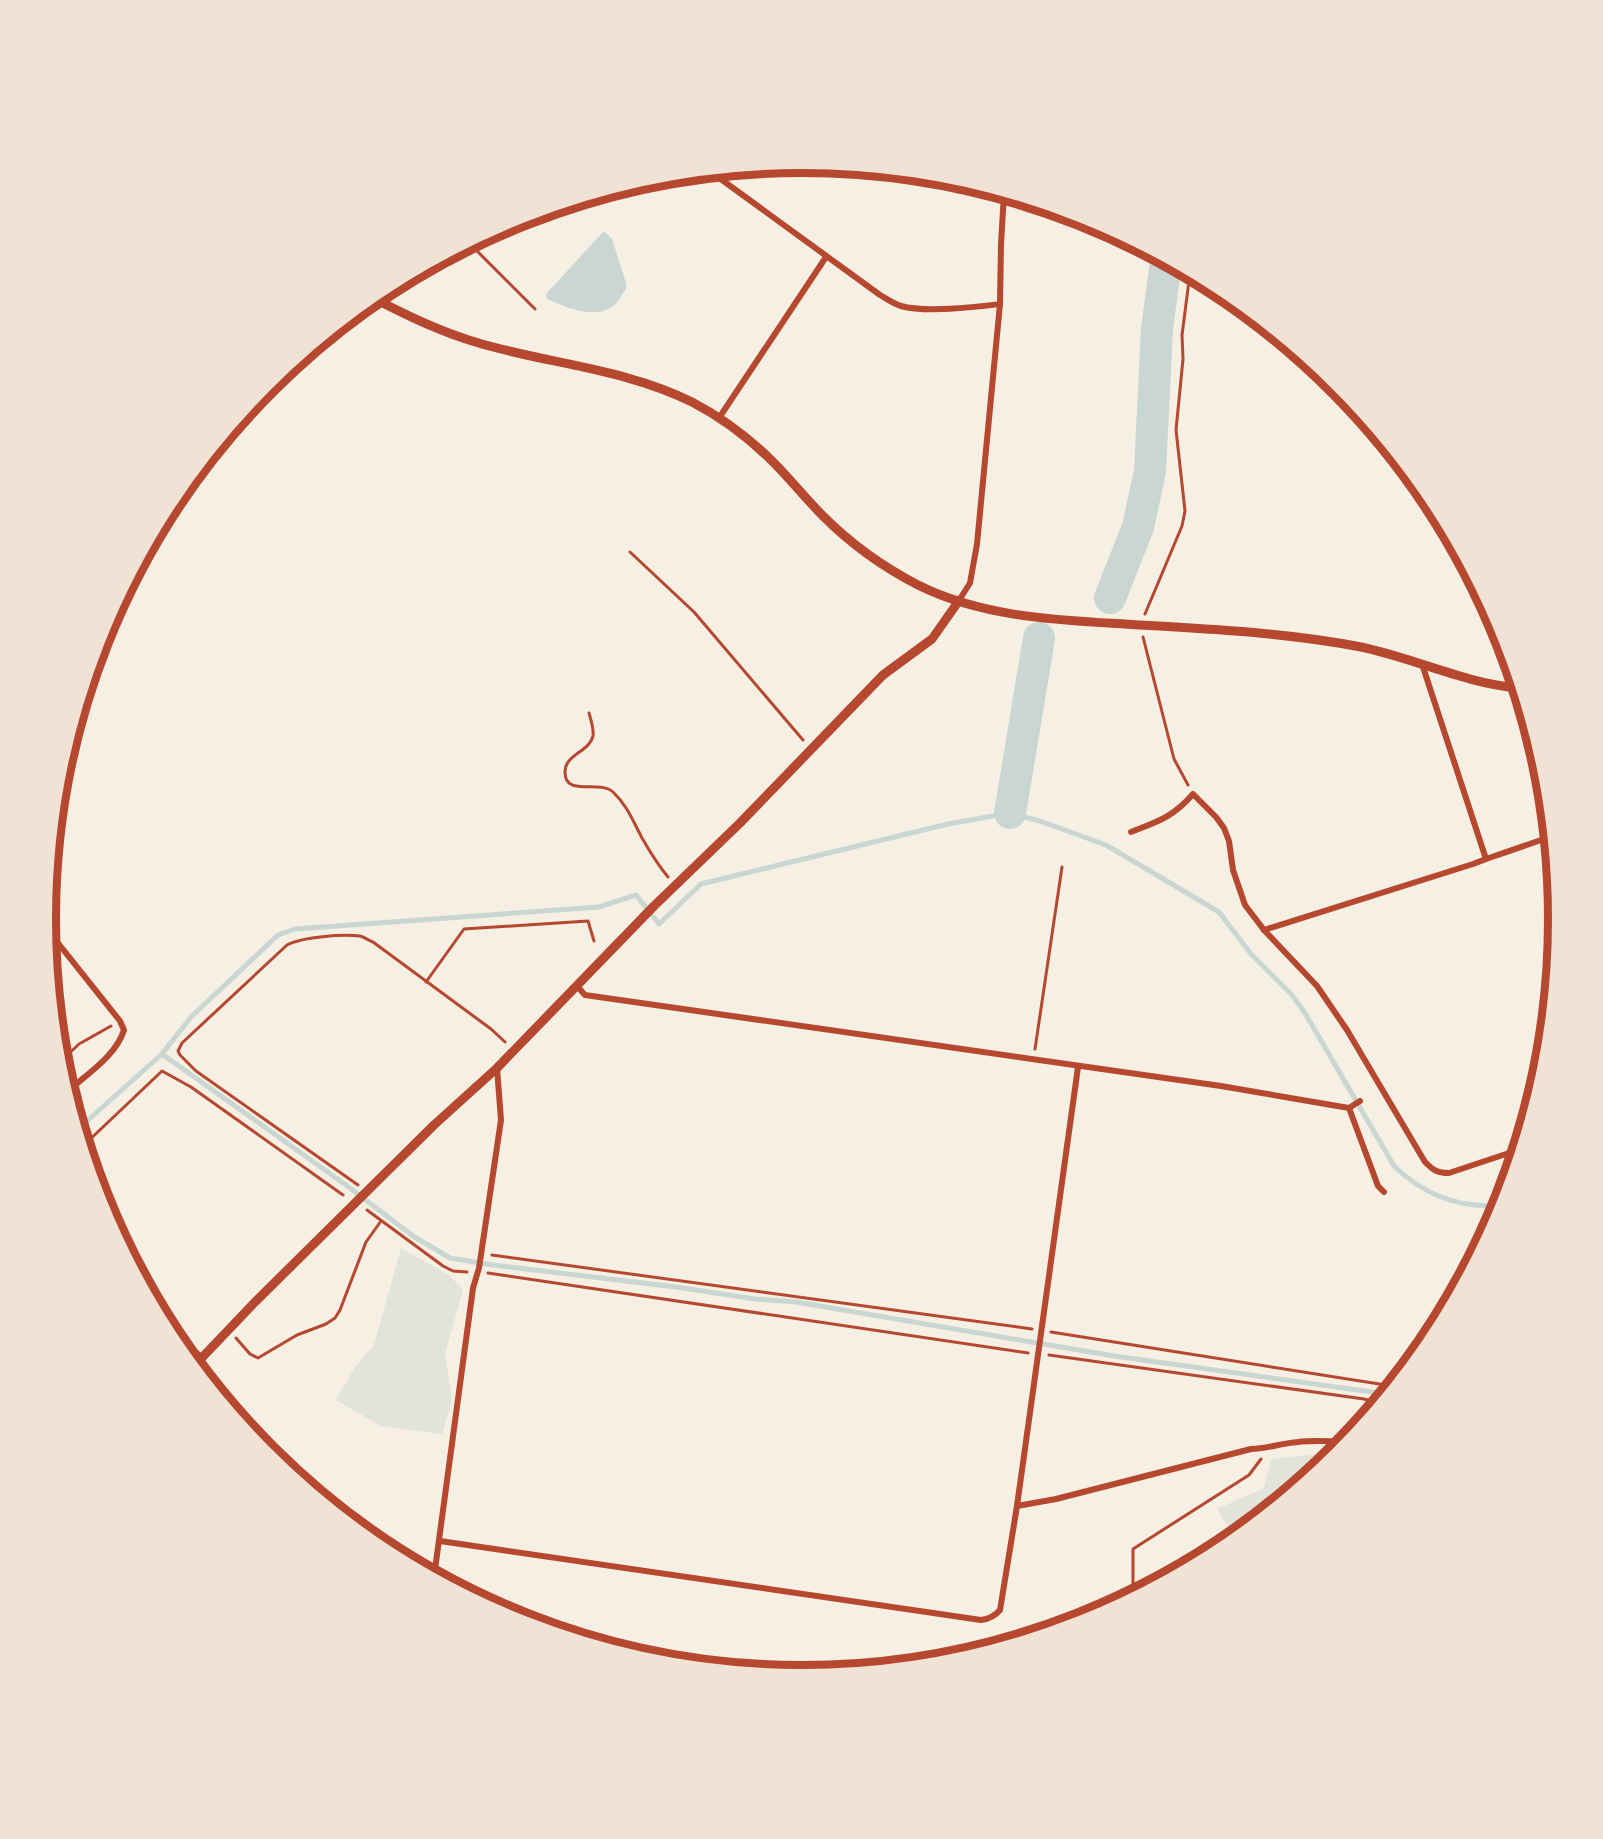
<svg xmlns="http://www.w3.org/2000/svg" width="1603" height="1839" font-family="Arial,sans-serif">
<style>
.green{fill:#e2e4dc}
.water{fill:#c9d6d2}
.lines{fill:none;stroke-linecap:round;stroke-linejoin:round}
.stream{stroke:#c9d6d2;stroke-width:5}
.river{stroke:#c9d6d2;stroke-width:32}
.path{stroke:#b5482f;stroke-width:3}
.minor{stroke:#b5482f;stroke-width:6}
.tertiary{stroke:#b5482f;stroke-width:9}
.rim{fill:none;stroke:#b5482f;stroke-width:8}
</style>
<rect width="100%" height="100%" fill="#f6efe4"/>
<!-- green -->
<g class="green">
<polygon points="401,1248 449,1275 463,1290 445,1354 452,1400 442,1434 381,1426 336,1400 355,1367 374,1345"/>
<polygon points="1329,1453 1329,1460 1235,1538 1217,1509 1264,1488 1271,1459"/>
</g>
<!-- water -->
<path class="water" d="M604,231L612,239L626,283V289C622,294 619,301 614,305C595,321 566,307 547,299L546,294Z"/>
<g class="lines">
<!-- stream -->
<g class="stream">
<polyline points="162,1054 346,1185 413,1236 450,1258 493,1265 676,1287 755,1299 796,1302 1114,1356 1386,1394"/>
<path d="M78,1129L162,1054L191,1017L278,935L295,929L599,907L636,895L659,924L701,884L948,824L1010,813L1043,822L1106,845L1219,912L1251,954L1291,994L1305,1013L1394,1166C1424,1195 1460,1209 1502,1205"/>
</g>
<!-- river -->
<g class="river">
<polyline points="1110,598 1138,527 1150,471 1157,329 1166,261"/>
<polyline points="1010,813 1039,638"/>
</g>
<!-- path -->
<g class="path">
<polyline points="469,243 535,309"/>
<polyline points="630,552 694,612 803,740"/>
<polyline points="1145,614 1182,526 1185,511 1176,430 1183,359 1182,335 1190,273"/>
<polyline points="1143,637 1174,759 1188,785"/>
<path d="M589,713C591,720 594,729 593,736C590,751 565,755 565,771C564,798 599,779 613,792C627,805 633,821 642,838C650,852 658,865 668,877"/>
<polyline points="426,982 464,929 588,921 594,941"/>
<polyline points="1035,1049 1062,867"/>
<polyline points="59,1063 79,1044 111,1026"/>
<polyline points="83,1146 162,1071 191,1087 343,1195"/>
<path d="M358,1185L196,1071L180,1055L178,1051L182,1043L287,945C302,937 342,934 360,936C364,937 368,940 373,942L491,1029L505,1042"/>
<polyline points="367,1210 443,1266 453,1271 467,1272"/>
<polyline points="492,1255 1032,1329"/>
<polyline points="488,1273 1028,1353"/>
<polyline points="1051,1332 1392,1386"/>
<polyline points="236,1338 250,1354 258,1358 297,1335 326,1324 335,1318 340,1310 366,1242 381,1221"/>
<polyline points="1049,1355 1364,1399 1379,1403"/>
<polyline points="1133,1596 1133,1549 1249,1475 1261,1459"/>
<polyline points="826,1674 833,1663"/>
</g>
<!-- minor -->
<g class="minor">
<path d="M711,172L880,295C887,299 894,304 901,306C926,313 975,307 1000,304"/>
<polyline points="719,418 826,257"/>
<polyline points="958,602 970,583 977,544 1000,304 1001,244 1004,194"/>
<polyline points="1422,664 1486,859 1550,837"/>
<path d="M1131,832C1159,821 1173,817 1193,794L1216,817L1224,828L1229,841L1233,870L1245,905L1264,930L1317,986L1347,1030L1425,1162C1433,1170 1437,1173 1449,1173L1518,1150"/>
<path d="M46,928L120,1021L124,1030C116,1056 87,1074 67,1092"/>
<polyline points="1264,930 1473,864 1486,859"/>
<polyline points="576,985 585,995 1221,1086 1349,1108 1378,1186 1384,1192"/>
<polyline points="1349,1108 1360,1101"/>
<polyline points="168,1332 203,1358"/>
<path d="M1017,1506L1056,1499L1251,1449C1266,1449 1282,1443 1298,1442C1314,1440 1331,1441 1347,1442"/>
<path d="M440,1541L981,1620C989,1619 995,1616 1000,1610L1017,1506L1078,1067"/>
<polyline points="434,1577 473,1288 479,1268 501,1120 497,1068"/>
</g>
<!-- tertiary -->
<g class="tertiary">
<path d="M373,298C408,316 443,333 482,344C551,364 626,369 692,402C719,416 745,435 768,457C787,475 804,497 823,516C851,544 883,567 918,585C982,617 1056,620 1125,624C1204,629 1284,632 1361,647C1414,658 1464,683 1518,688"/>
<polyline points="194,1366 255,1302 434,1125 497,1068 654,906 740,823 883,675 932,639 958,602"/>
</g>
</g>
<!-- crop -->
<path d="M0 0H1603V1839H0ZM56 919a746 746 0 1 1 1492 0a746 746 0 1 1-1492 0Z" fill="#f1e2d6" fill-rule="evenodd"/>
<path class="rim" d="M56 919a746 746 0 1 1 1492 0a746 746 0 1 1-1492 0Z"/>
</svg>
